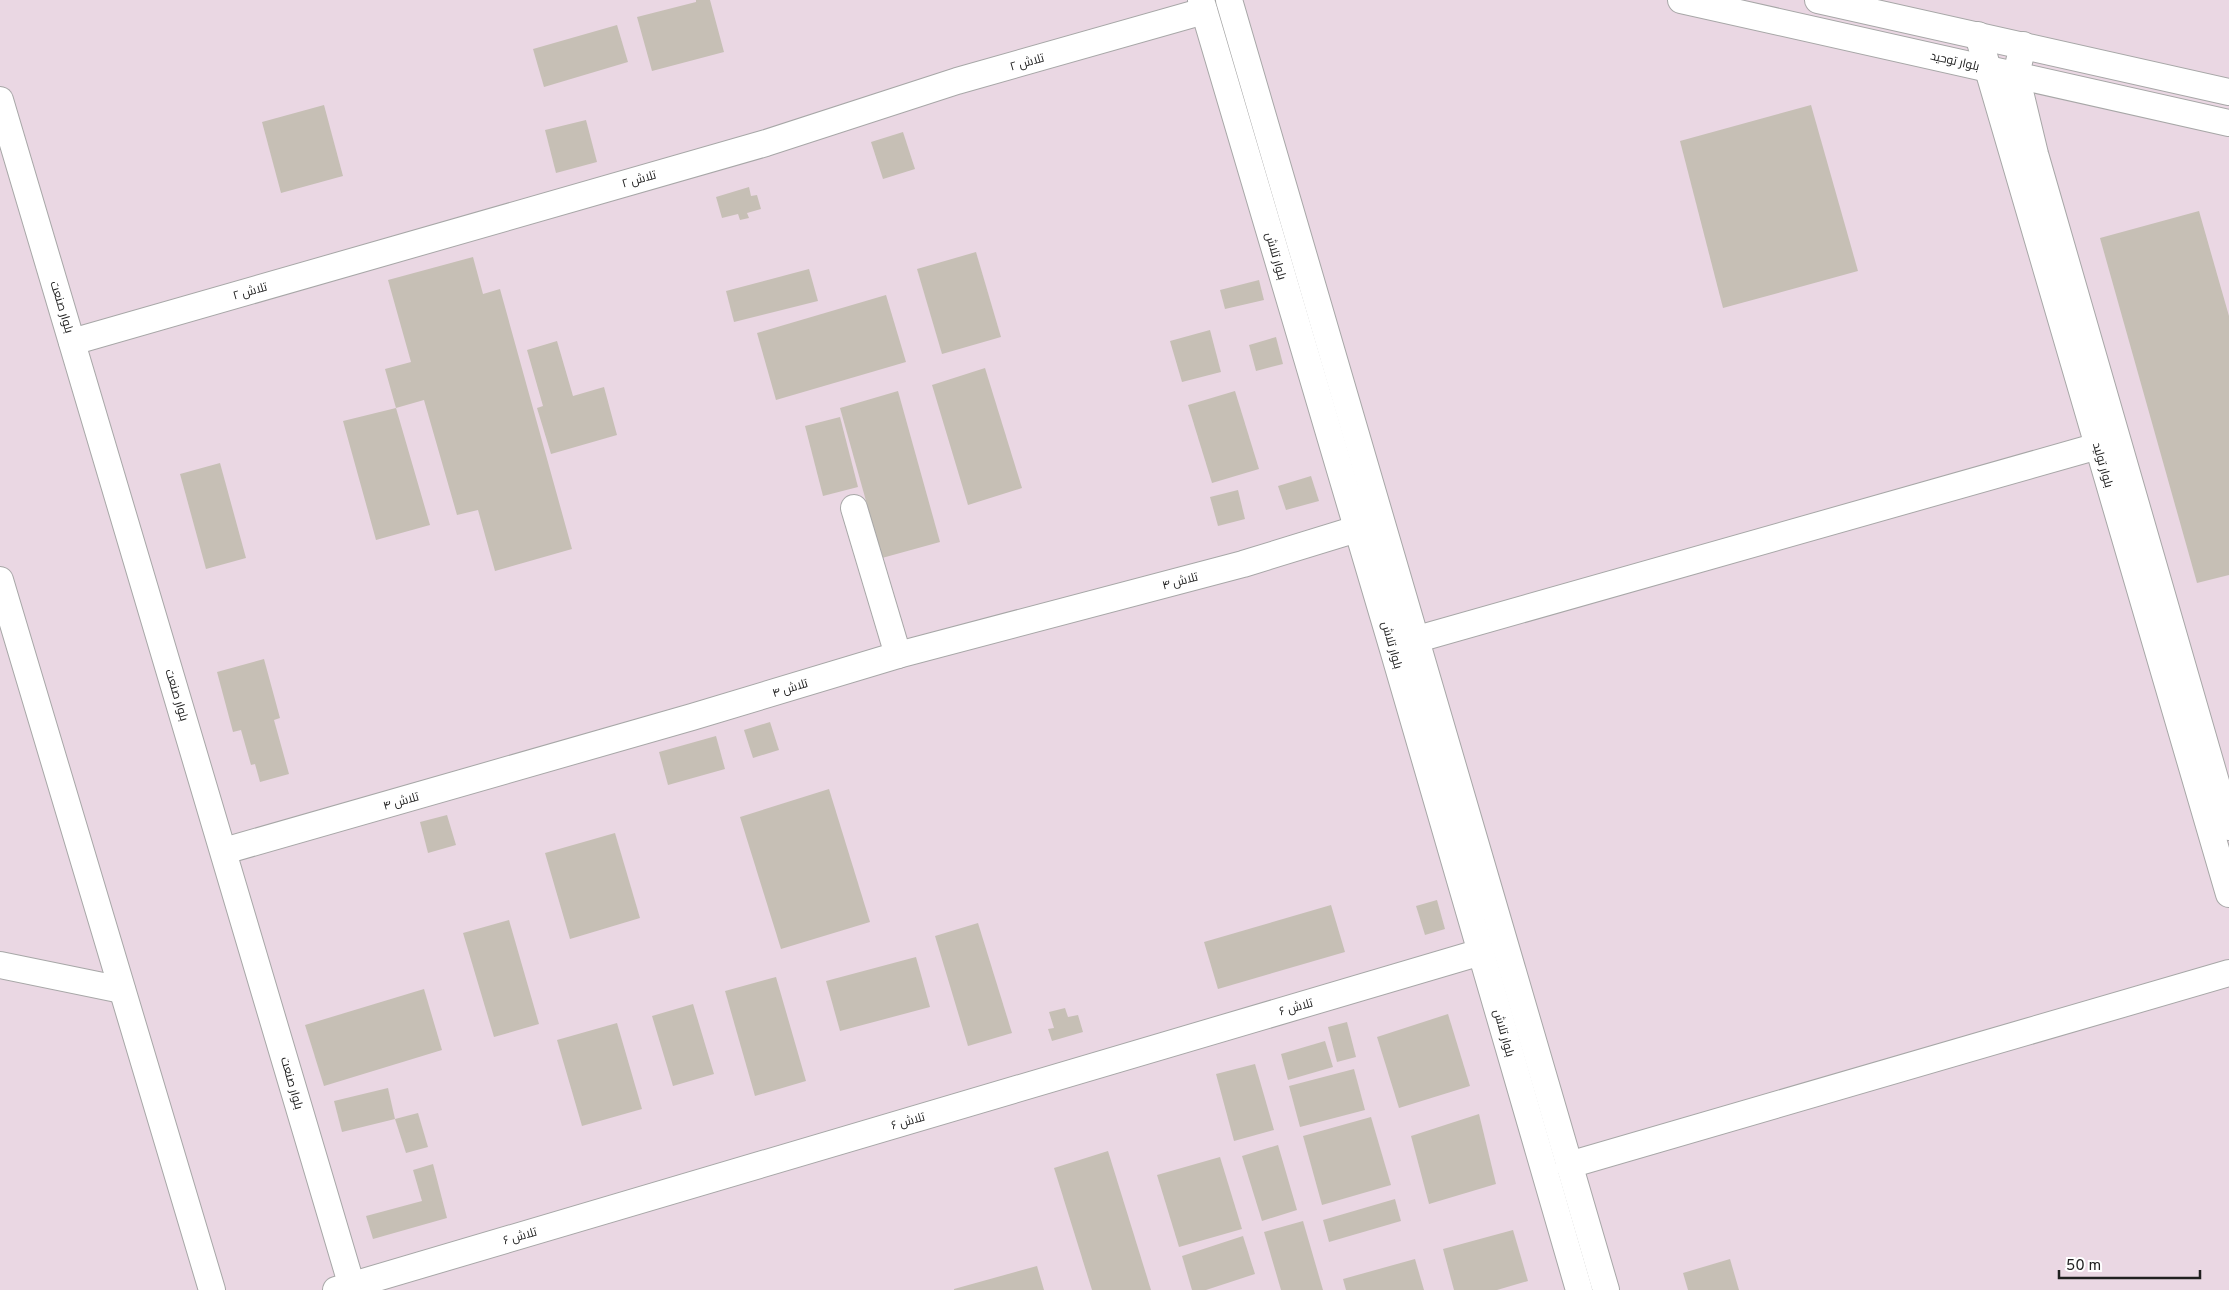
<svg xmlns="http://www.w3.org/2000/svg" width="2229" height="1290" font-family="Overpass,Cairo,sans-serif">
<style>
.industrial{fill:#ead7e3}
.building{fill:#c6bfb5}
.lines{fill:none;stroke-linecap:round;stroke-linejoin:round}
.minor-casing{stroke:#a7a7a7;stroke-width:28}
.minor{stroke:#fff;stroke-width:26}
.labels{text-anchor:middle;stroke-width:5;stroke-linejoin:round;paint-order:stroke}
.street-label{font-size:12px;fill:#202020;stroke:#fff}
</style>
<rect width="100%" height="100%" fill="#f1efe6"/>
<!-- industrial -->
<rect class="industrial" x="0" y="0" width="2229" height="1290"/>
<!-- building -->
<g class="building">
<polygon points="696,0 710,0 724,52 652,71 637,17 696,2"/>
<polygon points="617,25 628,62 544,87 533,49"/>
<polygon points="324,105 343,176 281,193 262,122"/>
<polygon points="1811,105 1858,271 1723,308 1680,141"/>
<polygon points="586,120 597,162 556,173 545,130"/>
<polygon points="903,132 915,169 883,179 871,142"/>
<polygon points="749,187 751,196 757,195 761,209 747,213 749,218 740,220 738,214 722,218 716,197"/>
<polygon points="2199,211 2229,316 2229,575 2197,583 2100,238"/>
<polygon points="976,252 1001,337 942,354 917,269"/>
<polygon points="473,257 483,294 500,289 572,549 495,571 478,510 457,515 424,400 396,408 430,525 376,540 343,421 396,408 385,369 411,362 388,280"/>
<polygon points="809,269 818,301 734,322 726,291"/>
<polygon points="1259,280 1264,300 1225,309 1220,290"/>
<polygon points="886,295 906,362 776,400 757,333"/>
<polygon points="1210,330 1221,372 1182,382 1170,341"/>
<polygon points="1276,337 1283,364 1256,371 1249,345"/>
<polygon points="557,341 573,396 604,387 617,435 551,454 537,408 543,406 527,350"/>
<polygon points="985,368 1022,488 968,505 932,385"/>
<polygon points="898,391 940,542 882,558 840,408"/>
<polygon points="1235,391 1259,469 1212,483 1188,405"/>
<polygon points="840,417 858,487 823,496 805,426"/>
<polygon points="220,463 246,558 206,569 180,474"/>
<polygon points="1311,476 1319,501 1286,510 1278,486"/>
<polygon points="1238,490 1245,519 1218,526 1210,497"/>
<polygon points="264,659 280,718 274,720 289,774 260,782 255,764 251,765 241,730 233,732 217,672"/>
<polygon points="770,722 779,750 753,758 744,730"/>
<polygon points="716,736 725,769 668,785 659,752"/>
<polygon points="829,789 870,922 781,949 740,817"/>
<polygon points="447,815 456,845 428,853 420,822"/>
<polygon points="615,833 640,918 570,939 545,853"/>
<polygon points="1437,900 1445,929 1425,935 1416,906"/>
<polygon points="1331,905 1345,952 1218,989 1204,942"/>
<polygon points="509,920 539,1024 494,1037 463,933"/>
<polygon points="978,923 1012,1033 968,1046 935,936"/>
<polygon points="916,957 930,1007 840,1031 826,981"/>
<polygon points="776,977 806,1081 755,1096 725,991"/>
<polygon points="424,989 442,1050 324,1086 305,1025"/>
<polygon points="693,1004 714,1074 673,1086 652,1016"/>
<polygon points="1065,1008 1068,1017 1078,1015 1083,1032 1052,1041 1048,1029 1054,1028 1049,1012"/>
<polygon points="1448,1014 1470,1086 1399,1108 1377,1037"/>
<polygon points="1347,1022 1356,1057 1337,1062 1328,1027"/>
<polygon points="617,1023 642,1109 582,1126 557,1040"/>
<polygon points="1325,1041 1333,1067 1288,1080 1281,1054"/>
<polygon points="1255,1064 1274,1130 1234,1141 1216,1074"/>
<polygon points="1354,1069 1365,1110 1300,1127 1289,1086"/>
<polygon points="388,1088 395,1119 342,1132 334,1101"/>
<polygon points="418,1113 428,1147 406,1153 395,1119"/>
<polygon points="1479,1114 1496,1184 1429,1204 1411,1136"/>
<polygon points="1371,1117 1391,1185 1322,1205 1303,1136"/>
<polygon points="1278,1145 1297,1210 1262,1221 1242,1156"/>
<polygon points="1108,1151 1151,1290 1092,1290 1054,1168"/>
<polygon points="1220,1157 1242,1229 1179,1247 1157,1175"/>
<polygon points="433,1164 447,1218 373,1239 366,1216 422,1201 413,1170"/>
<polygon points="1395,1199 1401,1221 1329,1242 1323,1220"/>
<polygon points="1303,1221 1323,1290 1281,1290 1264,1232"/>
<polygon points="1513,1230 1528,1281 1497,1290 1454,1290 1443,1249"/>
<polygon points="1243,1236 1255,1274 1206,1290 1192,1290 1182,1256"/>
<polygon points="1415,1259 1424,1290 1346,1290 1343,1279"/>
<polygon points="1730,1259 1739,1290 1688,1290 1683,1273"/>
<polygon points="1037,1266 1044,1290 954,1290 954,1289"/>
</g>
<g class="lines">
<defs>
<g id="minor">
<polyline points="1201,0 1392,646 1579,1290"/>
<polyline points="1229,0 1606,1290"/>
<polyline points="1681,0 2229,123"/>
<polyline points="1818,0 2229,92"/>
<polyline points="1978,35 2229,894"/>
<polyline points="2023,45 2016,75 2035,154 2229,827"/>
<polyline points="0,100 353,1290"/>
<polyline points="72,342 766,143 957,81 1204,11"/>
<polyline points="854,508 898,655"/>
<polyline points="0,580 212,1290"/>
<polyline points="1400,644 2098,446"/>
<polyline points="224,851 692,717 898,655 1243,564 1373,524"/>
<polyline points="0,965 122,990"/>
<polyline points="1569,1165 2229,973"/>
<polyline points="336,1290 1481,952"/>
</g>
</defs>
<!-- minor casing -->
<use href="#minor" class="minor-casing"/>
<!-- minor -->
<use href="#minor" class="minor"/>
</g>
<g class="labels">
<!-- street labels -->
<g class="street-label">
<text transform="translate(1955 61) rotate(13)" y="4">بلوار توحید</text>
<text transform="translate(1027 62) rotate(-16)" y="4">تلاش ۲</text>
<text transform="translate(639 179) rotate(-16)" y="4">تلاش ۲</text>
<text transform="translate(1276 256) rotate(74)" y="4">بلوار تلاش</text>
<text transform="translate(250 291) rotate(-16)" y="4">تلاش ۲</text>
<text transform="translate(62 307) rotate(73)" y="4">بلوار صنعت</text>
<text transform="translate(2103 465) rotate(74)" y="4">بلوار تولید</text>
<text transform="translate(1180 581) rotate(-15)" y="4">تلاش ۴</text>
<text transform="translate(1392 645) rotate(74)" y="4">بلوار تلاش</text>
<text transform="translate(790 688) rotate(-17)" y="4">تلاش ۴</text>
<text transform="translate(177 695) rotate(73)" y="4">بلوار صنعت</text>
<text transform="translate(401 801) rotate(-16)" y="4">تلاش ۴</text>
<text transform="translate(1296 1007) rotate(-16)" y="4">تلاش ۶</text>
<text transform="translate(1504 1033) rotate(74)" y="4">بلوار تلاش</text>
<text transform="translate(292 1083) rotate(74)" y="4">بلوار صنعت</text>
<text transform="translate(908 1121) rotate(-16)" y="4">تلاش ۶</text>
<text transform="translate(520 1236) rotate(-16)" y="4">تلاش ۶</text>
</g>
</g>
<!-- scale -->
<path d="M2059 1270v8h141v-8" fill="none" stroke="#202020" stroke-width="2.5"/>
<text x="2066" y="1270" font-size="15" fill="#202020" stroke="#ffffff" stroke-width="4" paint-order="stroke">50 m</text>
</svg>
